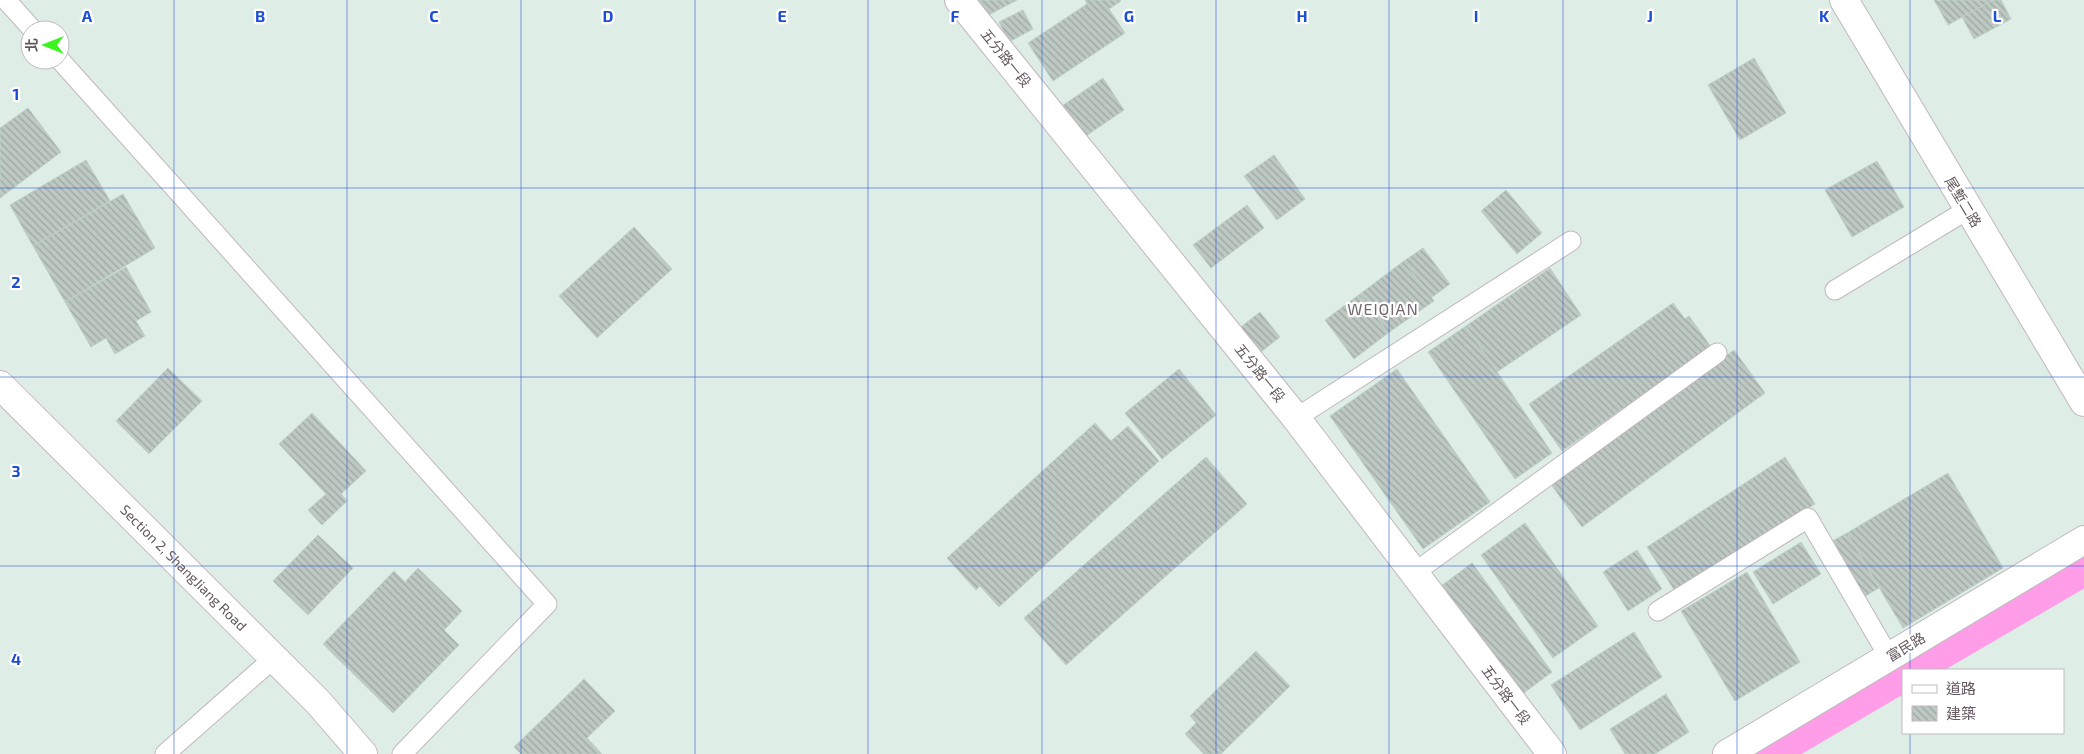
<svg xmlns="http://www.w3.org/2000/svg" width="2084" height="754" font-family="'Exo 2','Noto Sans TC',sans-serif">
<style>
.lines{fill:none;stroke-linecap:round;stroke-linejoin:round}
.canal{stroke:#ff9de8;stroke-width:32}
.building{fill:url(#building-back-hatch);stroke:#bdd1c7}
.service-casing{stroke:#c0b8bc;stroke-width:21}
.minor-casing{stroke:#c0b8bc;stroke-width:30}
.secondary-casing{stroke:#c5bac0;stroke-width:30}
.service{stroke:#fff;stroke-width:19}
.minor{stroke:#fff;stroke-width:28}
.secondary{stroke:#fff;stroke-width:28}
.grid{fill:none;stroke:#1d4ed8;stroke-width:1;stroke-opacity:0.55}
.labels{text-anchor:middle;stroke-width:4.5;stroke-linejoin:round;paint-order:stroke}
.street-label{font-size:14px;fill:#62585e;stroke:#fff}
.quarter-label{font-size:16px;letter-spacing:1px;fill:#746971;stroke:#fff}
.grid-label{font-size:16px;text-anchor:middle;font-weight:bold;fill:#1d4ed8;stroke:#fff;stroke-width:4.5;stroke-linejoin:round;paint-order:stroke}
</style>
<defs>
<pattern id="building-back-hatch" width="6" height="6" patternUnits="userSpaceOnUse" patternTransform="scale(1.25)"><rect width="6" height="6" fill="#bec9c4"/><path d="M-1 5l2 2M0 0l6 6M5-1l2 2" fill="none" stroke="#9ea6a2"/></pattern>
</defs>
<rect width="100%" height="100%" fill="#dfede7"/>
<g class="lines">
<!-- canal -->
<g class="canal">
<polyline points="1913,670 2084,570"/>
<polyline points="1770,754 1903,676"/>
</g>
</g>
<!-- building -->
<g class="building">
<polygon points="976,0 1017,0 985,17"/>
<polygon points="1085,0 1120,0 1121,1 1109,9 1125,33 1053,81 1028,43 1087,4"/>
<polygon points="1934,0 1993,0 1948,25"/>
<polygon points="1993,0 2001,0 2011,19 1974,39 1962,17"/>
<polygon points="1023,10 1033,29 1009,42 999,22"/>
<polygon points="1754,58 1786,113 1740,140 1708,85"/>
<polygon points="1103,78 1124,110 1080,140 1059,108"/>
<polygon points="28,108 61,152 0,198 0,128"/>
<polygon points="1274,155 1305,199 1277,220 1244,176"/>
<polygon points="86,160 110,201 33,246 10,205"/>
<polygon points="1877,161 1904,207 1852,237 1825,190"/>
<polygon points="1506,190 1542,233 1517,254 1481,211"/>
<polygon points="123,194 155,248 65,302 33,246"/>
<polygon points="1247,205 1264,228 1211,268 1193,245"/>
<polygon points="634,227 672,269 597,338 559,296"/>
<polygon points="1423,248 1450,284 1431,298 1404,261"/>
<polygon points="1404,261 1434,301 1388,333 1360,294"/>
<polygon points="126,267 151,312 136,321 145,336 115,354 106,338 91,347 65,302"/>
<polygon points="1550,268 1581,315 1497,372 1466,326"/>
<polygon points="1360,294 1388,333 1354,359 1325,320"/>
<polygon points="1673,303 1685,319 1689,316 1711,347 1562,451 1529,404"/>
<polygon points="1260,312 1280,337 1257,355 1237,330"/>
<polygon points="1466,326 1552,453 1515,479 1428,352"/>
<polygon points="1734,350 1765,393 1582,527 1550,483"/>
<polygon points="168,368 202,401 149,454 116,421"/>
<polygon points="1179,369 1216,415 1162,459 1125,413"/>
<polygon points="1397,369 1490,502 1423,549 1330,416"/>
<polygon points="312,413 366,471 341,494 347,501 322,525 308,510 326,494 279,444"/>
<polygon points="1095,423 1111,441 1128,426 1159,461 999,607 980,586 976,590 947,558"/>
<polygon points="1206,457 1247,504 1066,665 1024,618"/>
<polygon points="1785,457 1815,504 1676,593 1647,547"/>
<polygon points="1948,473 2003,568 1903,628 1847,533"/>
<polygon points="1525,523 1598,626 1553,658 1481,555"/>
<polygon points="1847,533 1879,588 1859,600 1827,544"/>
<polygon points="318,535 353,568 308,615 273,581"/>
<polygon points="1801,542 1821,574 1773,604 1753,572"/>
<polygon points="1637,550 1662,589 1628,611 1603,572"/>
<polygon points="1472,563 1552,672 1517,698 1437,589"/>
<polygon points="418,568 462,611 444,630 459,645 393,713 323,644 394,571 405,582"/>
<polygon points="1747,572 1800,662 1735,701 1681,611"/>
<polygon points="1634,632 1662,677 1580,730 1551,685"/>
<polygon points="1256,651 1290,686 1221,754 1204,754 1185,734 1196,723 1190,716"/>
<polygon points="584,679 615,711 587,738 602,754 521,754 514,747"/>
<polygon points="1666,694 1689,732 1655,754 1625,754 1610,729"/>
</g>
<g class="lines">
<defs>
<g id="service">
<polyline points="6,0 33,30"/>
<polyline points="60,60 547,604 402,754"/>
<polyline points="1835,290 1967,210"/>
<polyline points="1296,418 1571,241"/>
<polyline points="1414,573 1717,353"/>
<polyline points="1658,611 1808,518 1889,657"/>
<polyline points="165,754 274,658"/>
</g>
<g id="minor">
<polyline points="959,0 1296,418 1552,754"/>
<polyline points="1844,0 2084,402"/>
<polyline points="1727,754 2084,540"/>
</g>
<g id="secondary">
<path id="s1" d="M0,385L318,702L363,754"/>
</g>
</defs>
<!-- service casing -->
<use href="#service" class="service-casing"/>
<!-- minor casing -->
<use href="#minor" class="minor-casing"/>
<!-- secondary casing -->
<use href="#secondary" class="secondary-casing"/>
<!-- service -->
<use href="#service" class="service"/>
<!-- minor -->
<use href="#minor" class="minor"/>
<!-- secondary -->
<use href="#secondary" class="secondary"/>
</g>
<!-- grid -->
<path class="grid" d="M174,0V754M347,0V754M521,0V754M695,0V754M868,0V754M1042,0V754M1216,0V754M1389,0V754M1563,0V754M1737,0V754M1910,0V670M0,188H2084M0,377H2084M0,566H2084M1910,733V754"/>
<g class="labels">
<!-- street labels -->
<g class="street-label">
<text transform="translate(1006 58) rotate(51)" y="5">五分路一段</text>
<text transform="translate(1963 202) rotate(59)" y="5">尾塹二路</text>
<text transform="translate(1260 373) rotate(51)" y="5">五分路一段</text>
<text dy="5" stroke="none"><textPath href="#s1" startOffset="259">Section 2, ShangJiang Road</textPath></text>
<text transform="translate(1906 647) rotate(-31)" y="5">富民路</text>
<text transform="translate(1506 695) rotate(53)" y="5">五分路一段</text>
</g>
<!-- quarter labels -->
<g class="quarter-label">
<text x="1383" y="315">WEIQIAN</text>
</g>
</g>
<g class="grid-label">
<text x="87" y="22">A</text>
<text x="260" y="22">B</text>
<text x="434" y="22">C</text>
<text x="608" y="22">D</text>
<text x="782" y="22">E</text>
<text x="955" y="22">F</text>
<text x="1129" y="22">G</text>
<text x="1302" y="22">H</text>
<text x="1476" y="22">I</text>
<text x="1650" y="22">J</text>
<text x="1824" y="22">K</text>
<text x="1997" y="22">L</text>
<text x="16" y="100">1</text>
<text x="16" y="288">2</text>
<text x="16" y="477">3</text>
<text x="16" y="665">4</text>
</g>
<!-- legend -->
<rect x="1902" y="669" width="162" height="65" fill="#ffffff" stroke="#c0bcbf"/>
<rect x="1912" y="685" width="25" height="8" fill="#ffffff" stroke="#c0bcbf"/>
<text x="1946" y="694" font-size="15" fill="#62585e">道路</text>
<rect x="1912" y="706" width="25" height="15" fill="url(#building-back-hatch)" stroke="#c0bcbf"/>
<text x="1946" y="719" font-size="15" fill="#62585e">建築</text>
<!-- north arrow -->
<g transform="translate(45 45) rotate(270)"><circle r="24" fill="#ffffff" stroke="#c0bcbf"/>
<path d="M0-4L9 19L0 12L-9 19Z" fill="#3af31f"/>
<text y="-8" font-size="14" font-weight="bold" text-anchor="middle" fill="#62585e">北</text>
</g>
</svg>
